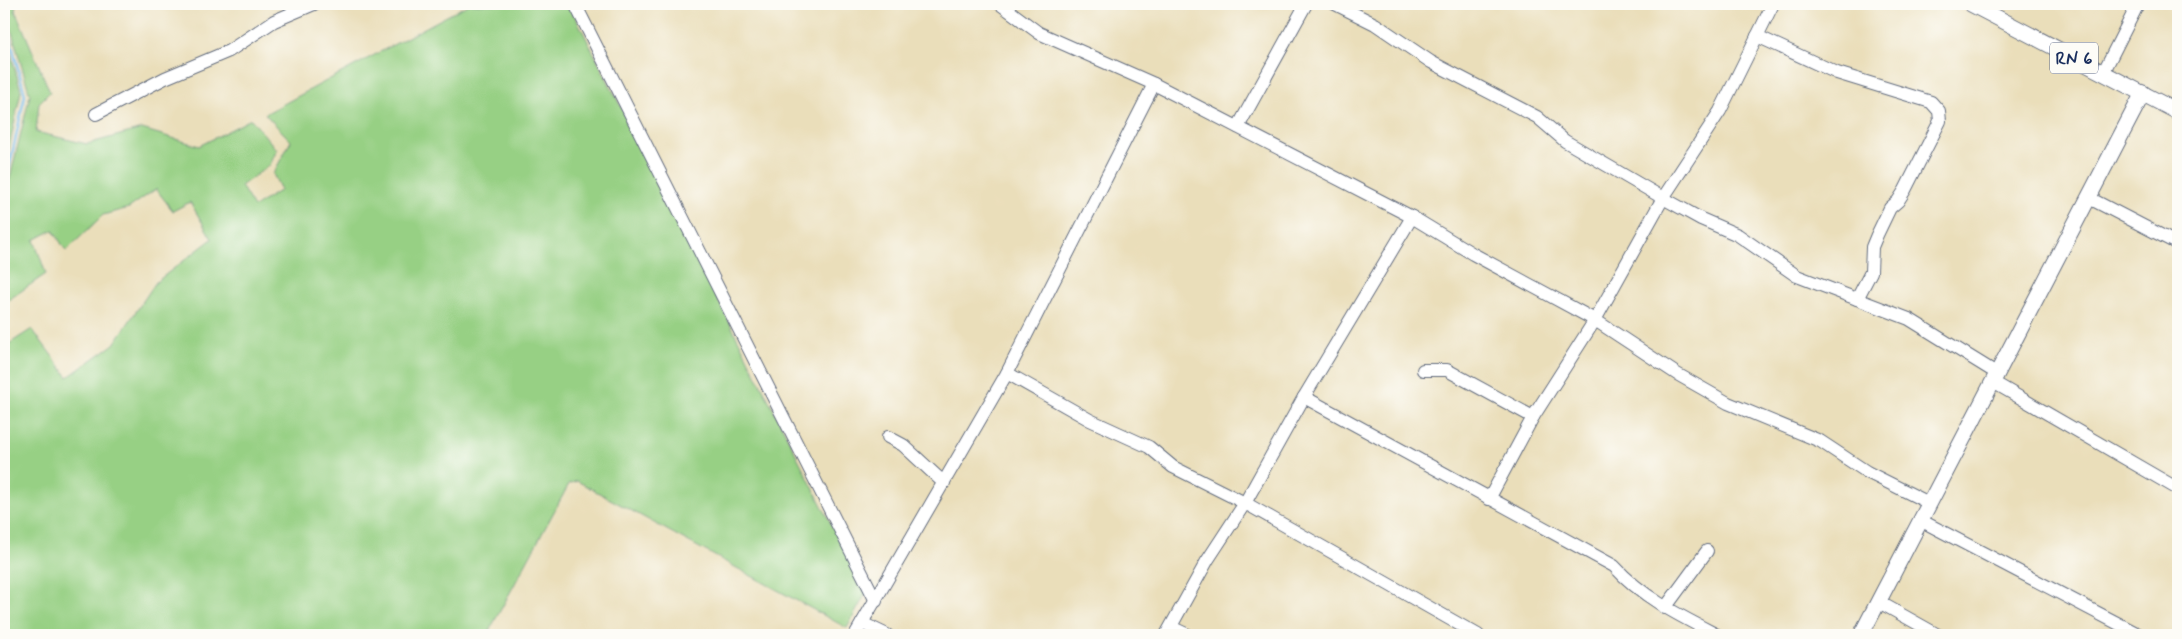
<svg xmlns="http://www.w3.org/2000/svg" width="2182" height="639" font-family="Mynerve,sans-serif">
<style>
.green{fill:#97d084;stroke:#598071}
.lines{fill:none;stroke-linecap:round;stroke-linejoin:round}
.stream{stroke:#78beef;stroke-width:2.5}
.minor-casing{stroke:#636c7e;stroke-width:14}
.major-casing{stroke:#636c7e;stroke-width:17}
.minor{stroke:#fff;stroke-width:12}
.major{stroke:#fff;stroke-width:15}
.labels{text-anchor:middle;stroke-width:5;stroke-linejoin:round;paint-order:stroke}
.shield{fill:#fdfcf7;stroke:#5f6c8c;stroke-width:1}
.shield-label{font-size:18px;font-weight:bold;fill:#1b2f5e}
</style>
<rect width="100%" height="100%" fill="#fdfcf7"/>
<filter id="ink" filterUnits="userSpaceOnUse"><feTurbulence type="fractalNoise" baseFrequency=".02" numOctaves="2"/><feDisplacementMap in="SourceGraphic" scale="10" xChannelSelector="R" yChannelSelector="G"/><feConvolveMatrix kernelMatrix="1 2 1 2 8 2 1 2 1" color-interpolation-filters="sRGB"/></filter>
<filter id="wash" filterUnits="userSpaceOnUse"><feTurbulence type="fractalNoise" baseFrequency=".0096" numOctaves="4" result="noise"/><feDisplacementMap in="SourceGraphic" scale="20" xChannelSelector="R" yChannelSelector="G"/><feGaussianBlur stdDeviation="1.12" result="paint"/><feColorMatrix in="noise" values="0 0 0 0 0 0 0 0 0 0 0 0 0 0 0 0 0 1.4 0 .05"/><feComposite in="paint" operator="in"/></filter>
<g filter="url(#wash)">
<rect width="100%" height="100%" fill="#eadeba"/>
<!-- green -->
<g class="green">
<polygon points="9,4 16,4 15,10 50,92 39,103 36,132 87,144 142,129 199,146 251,119 277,150 270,165 241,186 254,207 281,190 273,174 291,141 265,114 469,4 569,4 866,593 847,628 577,481 569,484 487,635 4,635 4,347 32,329 68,377 114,344 156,282 212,239 190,202 173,211 156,189 129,208 103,215 66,251 53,230 34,240 46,274 4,303 4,192 9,182 30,95 7,15"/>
<polygon points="4,29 21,91 4,172"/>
</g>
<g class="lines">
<!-- stream -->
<g class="stream">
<polyline points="4,15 5,4"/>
<polyline points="4,16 25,95 7,177 4,184"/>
</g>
</g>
</g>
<g filter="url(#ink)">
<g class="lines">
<defs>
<g id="minor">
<polyline points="575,4 876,601"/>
<polyline points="1000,4 1039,33 1154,84 1412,217 1473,254 1595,320 1677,374 1728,403 1820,441 1867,472 1929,503"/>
<polyline points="1335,4 1375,24 1431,62 1537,117 1565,141 1663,198 1701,219 1738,235 1797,276 1909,319 1998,374"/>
<polyline points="1757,36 1837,73 1931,102 1939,111 1940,121 1905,190 1898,201 1890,208 1877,235 1872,247 1871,272 1857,299"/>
<polyline points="2103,73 2138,4"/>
<polyline points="96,114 165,78 229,51 274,21 314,4"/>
<polyline points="1238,127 1306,4"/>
<polyline points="2089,198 2178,244"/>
<polyline points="1423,370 1447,370 1533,417"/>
<polyline points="1007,373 1090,420 1149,447 1173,467 1245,503 1478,635"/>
<polyline points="1993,382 2178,489"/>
<path d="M1304,397L1614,566C1643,598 1680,616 1717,635"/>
<polyline points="888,437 903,445 944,483"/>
<polyline points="1489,499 1533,417 1595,320 1663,198 1720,111 1773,4"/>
<polyline points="1920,520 2140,635"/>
<polyline points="1879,602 1938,635"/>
<polyline points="1665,608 1707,551"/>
<polyline points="862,623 887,635"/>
<polyline points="1171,627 1188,635"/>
<polyline points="855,635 1007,373 1154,84"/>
<polyline points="1166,635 1207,561 1245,503 1304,397 1412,217"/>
</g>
<g id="major">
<polyline points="1971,4 2178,112"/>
<polyline points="1861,635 2143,93"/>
</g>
</defs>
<!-- minor casing -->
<use href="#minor" class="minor-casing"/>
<!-- major casing -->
<use href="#major" class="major-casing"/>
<!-- minor -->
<use href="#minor" class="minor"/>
<!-- major -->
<use href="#major" class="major"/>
</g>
</g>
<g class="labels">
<!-- shield labels -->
<rect class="shield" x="2050" y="42.5" width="48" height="31" rx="4"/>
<g class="shield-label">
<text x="2074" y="64">RN 6</text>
</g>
</g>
<!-- margin -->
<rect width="2182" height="639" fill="none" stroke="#fdfcf7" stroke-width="20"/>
</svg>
